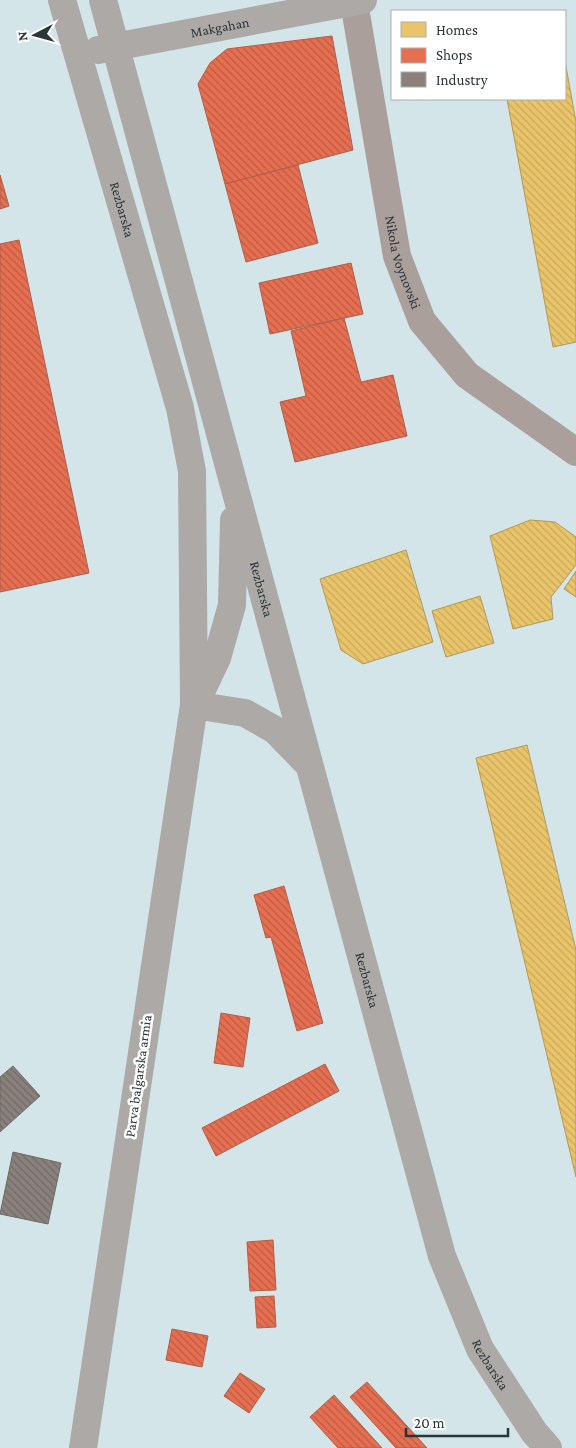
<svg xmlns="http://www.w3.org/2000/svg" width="576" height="1448" font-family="'Crimson Pro',serif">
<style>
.homes{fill:url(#homes-back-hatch);stroke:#af995b}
.shops{fill:url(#shops-back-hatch);stroke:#ae5e4a}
.industry{fill:url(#industry-back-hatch);stroke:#6d6a68}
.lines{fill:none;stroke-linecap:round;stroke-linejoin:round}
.street{stroke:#aa9f9b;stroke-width:28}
.secondary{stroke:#ada9a6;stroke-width:28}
.labels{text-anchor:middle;stroke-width:5;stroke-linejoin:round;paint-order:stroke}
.street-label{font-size:14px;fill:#293538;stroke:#fff}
</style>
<defs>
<pattern id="homes-back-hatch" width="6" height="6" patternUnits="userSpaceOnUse" patternTransform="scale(1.25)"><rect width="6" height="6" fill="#e9c46a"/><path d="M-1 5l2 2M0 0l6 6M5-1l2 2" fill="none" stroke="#c8a95d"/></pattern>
<pattern id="shops-back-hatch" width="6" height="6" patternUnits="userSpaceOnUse" patternTransform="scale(1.25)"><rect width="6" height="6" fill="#e76f51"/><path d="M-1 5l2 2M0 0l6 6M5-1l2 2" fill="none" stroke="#bb5c44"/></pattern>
<pattern id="industry-back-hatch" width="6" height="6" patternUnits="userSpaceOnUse" patternTransform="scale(1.25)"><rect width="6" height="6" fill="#8a817c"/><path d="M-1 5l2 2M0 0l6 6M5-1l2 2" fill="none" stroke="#716a67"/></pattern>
</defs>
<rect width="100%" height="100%" fill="#d4e5e9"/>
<!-- homes -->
<g class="homes">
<polygon points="565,61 576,122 576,342 553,347 507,99 565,99"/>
<polygon points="530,520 555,522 576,537 576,565 551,597 553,619 513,629 490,536"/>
<polygon points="406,550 433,642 363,664 341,650 320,579"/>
<polygon points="576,571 576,597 564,589"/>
<polygon points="480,596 494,643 446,657 432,611"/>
<polygon points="527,745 576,950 576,1177 476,758"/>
</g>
<!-- shops -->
<g class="shops">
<polygon points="332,36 353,150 225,184 198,84 210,63 227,49"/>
<polygon points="298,165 318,243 246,262 225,184"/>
<polygon points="0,175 9,206 0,209"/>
<polygon points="19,240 89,573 0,592 0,244"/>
<polygon points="351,263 363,314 270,334 259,283"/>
<polygon points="344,318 361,382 393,375 407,436 295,462 280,402 306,396 291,331"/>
<polygon points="284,886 323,1023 297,1031 271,937 266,938 254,895"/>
<polygon points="221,1013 250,1018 243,1067 214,1063"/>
<polygon points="325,1064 339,1091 216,1156 202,1128"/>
<polygon points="273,1240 276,1290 250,1291 247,1242"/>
<polygon points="274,1296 276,1327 257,1328 255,1297"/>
<polygon points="172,1329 208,1336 202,1367 166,1360"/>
<polygon points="240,1373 265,1389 249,1413 224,1396"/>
<polygon points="367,1382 427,1448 396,1448 350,1397"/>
<polygon points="334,1395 382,1448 338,1448 310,1417"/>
</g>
<!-- industry -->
<g class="industry">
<polygon points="13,1066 40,1096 0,1132 0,1077"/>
<polygon points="13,1152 61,1163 48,1224 0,1214"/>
</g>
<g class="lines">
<!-- street -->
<path class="street" id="s1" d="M354,2L397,256L422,321L467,375L576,452"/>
<!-- secondary -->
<g class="secondary">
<path id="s2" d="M62,0L180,408L192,471L194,705L83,1448"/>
<path id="s3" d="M103,0L442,1256L480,1349L534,1432L548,1448"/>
<path id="s4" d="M98,50L363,0"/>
<polyline points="197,700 217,658 232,605 234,520"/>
<polyline points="194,705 245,713 275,730 308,764"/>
</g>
</g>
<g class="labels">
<!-- street labels -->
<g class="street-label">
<text dy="5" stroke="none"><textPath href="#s4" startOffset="124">Makgahan</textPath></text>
<text dy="5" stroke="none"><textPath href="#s2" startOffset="218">Rezbarska</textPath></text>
<text dy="5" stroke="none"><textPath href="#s1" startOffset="265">Nikola Voynovski</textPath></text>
<text dy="5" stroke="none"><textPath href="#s3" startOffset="610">Rezbarska</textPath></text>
<text dy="5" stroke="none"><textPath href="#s3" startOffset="1015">Rezbarska</textPath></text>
<text transform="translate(138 1076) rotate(-82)" y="5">Parva balgarska armia</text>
<text dy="5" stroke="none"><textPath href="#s3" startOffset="1420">Rezbarska</textPath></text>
</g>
</g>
<!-- legend -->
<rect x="391" y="10" width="175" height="90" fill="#ffffff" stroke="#a9aeaf"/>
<rect x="401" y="22" width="25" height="15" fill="#e9c46a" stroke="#a9aeaf"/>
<text x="436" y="35" font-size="15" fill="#293538">Homes</text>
<rect x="401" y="48" width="25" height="15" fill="#e76f51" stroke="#a9aeaf"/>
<text x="436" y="60" font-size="15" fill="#293538">Shops</text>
<rect x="401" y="72" width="25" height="15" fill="#8a817c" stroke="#a9aeaf"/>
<text x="436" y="85" font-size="15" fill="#293538">Industry</text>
<!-- north arrow -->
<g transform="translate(35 35) rotate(264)" stroke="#ffffff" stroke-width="4" paint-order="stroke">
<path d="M0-4L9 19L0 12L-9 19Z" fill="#293538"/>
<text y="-8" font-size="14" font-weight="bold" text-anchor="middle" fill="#293538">N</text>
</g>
<!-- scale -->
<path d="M406 1428v8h102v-8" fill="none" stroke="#293538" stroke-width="2.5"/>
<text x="414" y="1428" font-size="15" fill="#293538" stroke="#ffffff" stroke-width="4" paint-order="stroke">20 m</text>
</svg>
